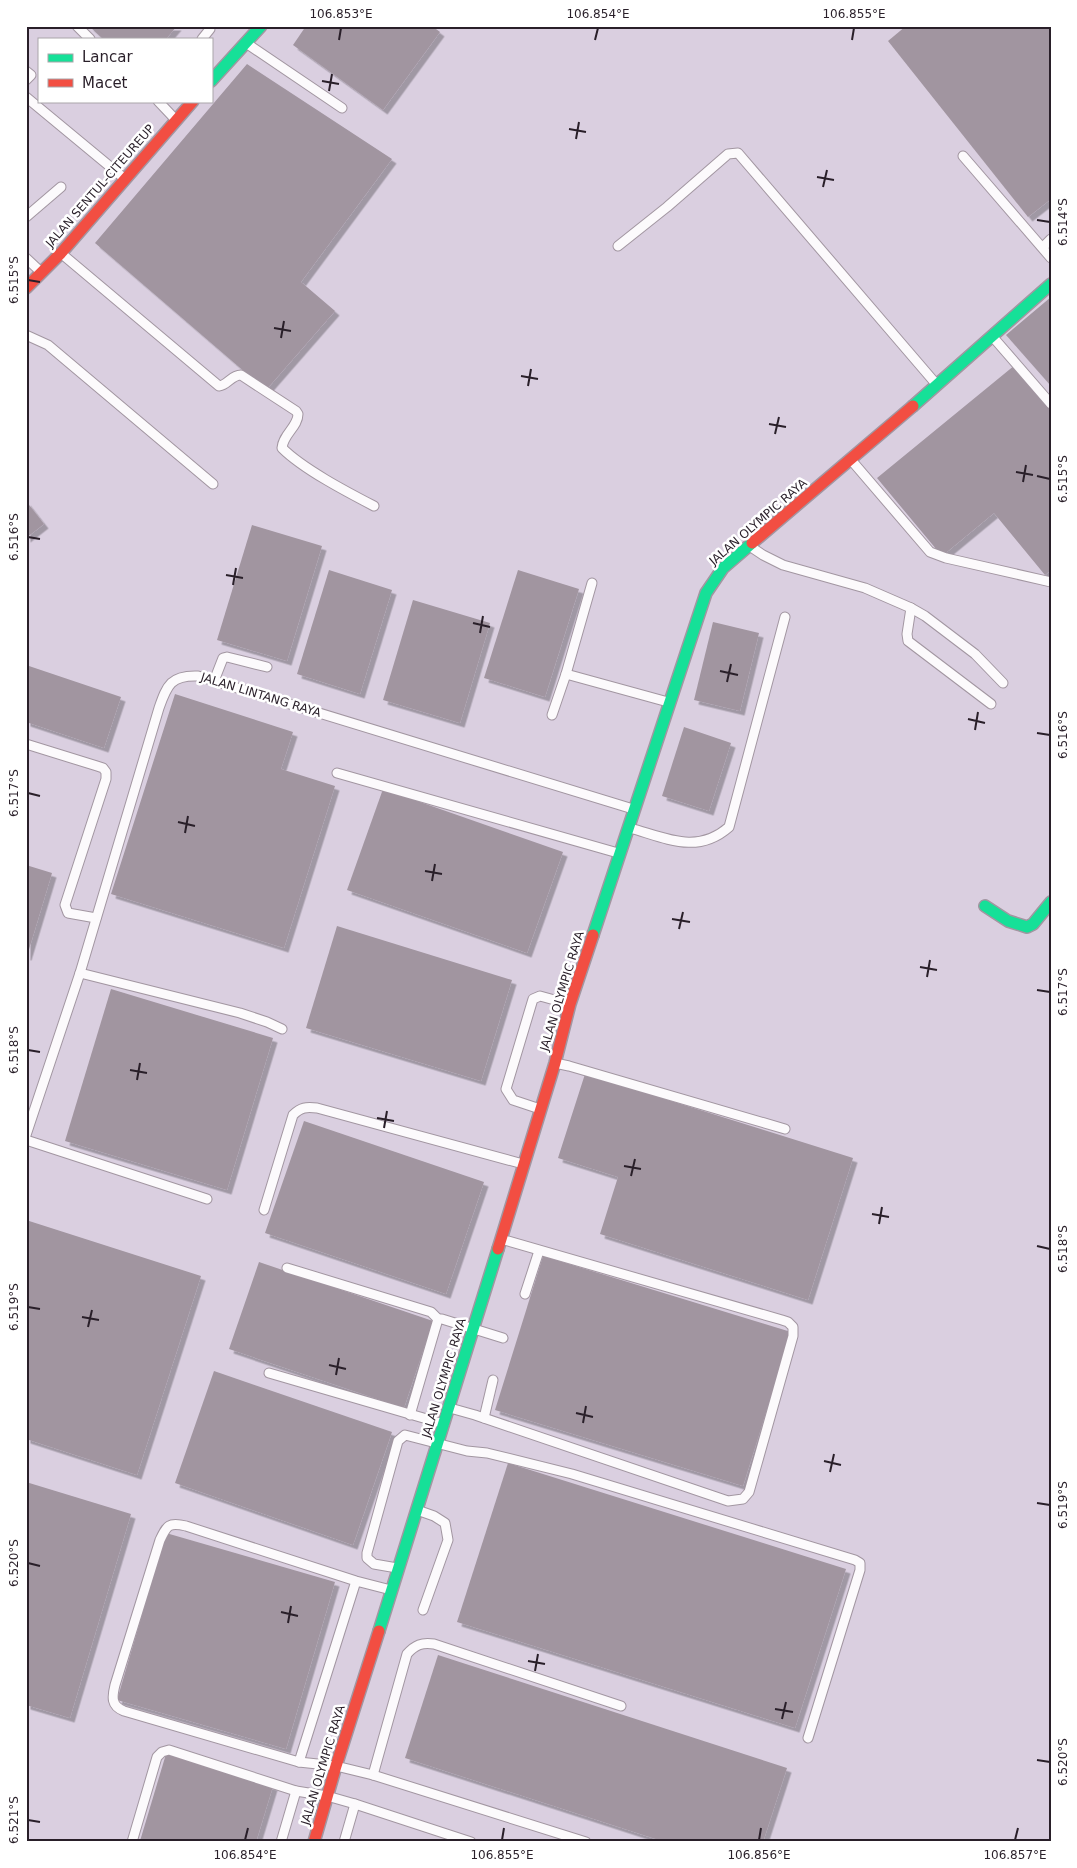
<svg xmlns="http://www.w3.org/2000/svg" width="1077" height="1868" font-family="'DejaVu Sans',sans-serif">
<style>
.industrial{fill:#dacfe0;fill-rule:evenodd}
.building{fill:#a195a0;filter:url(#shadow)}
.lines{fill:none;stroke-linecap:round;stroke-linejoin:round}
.lane-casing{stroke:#a296a1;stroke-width:11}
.fast-casing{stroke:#a296a1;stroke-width:14}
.jam-casing{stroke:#a296a1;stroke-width:14}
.lane{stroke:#fcfafc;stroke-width:9}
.fast{stroke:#16e098;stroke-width:11}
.jam{stroke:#f24e42;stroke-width:11}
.ticks{fill:none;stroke:#291f29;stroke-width:2}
.labels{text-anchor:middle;stroke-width:5;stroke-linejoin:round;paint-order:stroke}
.street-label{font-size:12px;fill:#291f29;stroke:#fff}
.neatline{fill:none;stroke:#291f29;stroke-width:2}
.ticks-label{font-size:12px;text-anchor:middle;fill:#291f29}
</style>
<defs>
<filter id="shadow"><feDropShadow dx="4.5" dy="4.5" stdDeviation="0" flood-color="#0004"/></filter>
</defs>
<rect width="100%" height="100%" fill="#ecdbea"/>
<!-- industrial -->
<path class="industrial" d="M26,26H1051V1842H26ZM39,39H211V101H39Z"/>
<!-- building -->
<g class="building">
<polygon points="89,26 177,26 166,39 103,39"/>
<polygon points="306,26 432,26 440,32 383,110 293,45"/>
<polygon points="906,26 1051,26 1051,199 1028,217 888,41"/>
<polygon points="247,64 392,159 301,282 335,311 266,390 95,243"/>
<polygon points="1051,297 1051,386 1006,335"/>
<polygon points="1015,365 1051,408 1051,570 1045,575 994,513 942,556 877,478"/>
<polygon points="26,501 44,524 26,538"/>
<polygon points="252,525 322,546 287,661 217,640"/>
<polygon points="329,570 392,590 360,694 297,674"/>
<polygon points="518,570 579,589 545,697 484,678"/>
<polygon points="413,600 490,623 460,723 383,700"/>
<polygon points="713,622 759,633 740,711 694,700"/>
<polygon points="26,665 121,697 104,748 26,722"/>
<polygon points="175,694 293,732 281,769 335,786 284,948 111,894"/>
<polygon points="684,727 731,743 709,811 662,796"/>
<polygon points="383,789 563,852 527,953 347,890"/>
<polygon points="26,865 52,873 27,956 26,956"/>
<polygon points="337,926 512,980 481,1081 306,1028"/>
<polygon points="111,989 273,1038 227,1190 65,1141"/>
<polygon points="585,1074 853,1158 808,1300 600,1234 618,1177 558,1158"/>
<polygon points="304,1121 484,1182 446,1294 265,1233"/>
<polygon points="26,1220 201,1276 137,1475 26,1439"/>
<polygon points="543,1256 791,1332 743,1486 495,1410"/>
<polygon points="259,1262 433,1321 404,1408 229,1349"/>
<polygon points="214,1371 392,1432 353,1545 175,1483"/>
<polygon points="508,1463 846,1569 795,1728 457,1622"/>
<polygon points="26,1482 131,1514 70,1718 26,1705"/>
<polygon points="166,1533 335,1582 286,1749 117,1700"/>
<polygon points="438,1655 787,1768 763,1842 665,1842 405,1758"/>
<polygon points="166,1754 273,1786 256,1842 140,1841"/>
</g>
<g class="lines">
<defs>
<g id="lane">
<polyline points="77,26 90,39"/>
<polyline points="202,39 210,29"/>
<polyline points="246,43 342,108"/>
<polyline points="26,71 31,75 26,80"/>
<polyline points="26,97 125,179"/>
<polyline points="158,101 175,119"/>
<polyline points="963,156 1051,258"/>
<polyline points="26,217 61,187"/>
<polyline points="618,246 667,207 728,154 738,153 937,385"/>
<polyline points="1043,247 1051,239"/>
<path d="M62,254L219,386C228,385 231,375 241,375L296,411L298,414C298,427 283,434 282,448C303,469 347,492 374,506"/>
<polyline points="26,258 42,273"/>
<polyline points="26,335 48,345 213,484"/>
<polyline points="992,336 1051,404"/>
<polyline points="852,461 930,552 946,558 1051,582"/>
<polyline points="751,547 763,555 783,565 865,588 911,608 925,616 975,654 1003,683"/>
<polyline points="592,583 566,674 668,702"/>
<polyline points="911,608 907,634 908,641 991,704"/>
<polyline points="214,681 223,658 227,657 267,667"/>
<polyline points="552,715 566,674"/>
<polyline points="26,744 97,766 103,768 106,772 106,779 65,905 68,913 96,918"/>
<polyline points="337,773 618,853"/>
<path d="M630,828C666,838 697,855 729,827L785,617"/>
<polyline points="80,973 240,1013 267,1022 282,1029"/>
<polyline points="555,1063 569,1066 785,1129"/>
<polyline points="540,1109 513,1100 506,1089 533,999 540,996 569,1004"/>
<path d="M26,1135L80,973L159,708C167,685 171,675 198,676L633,809"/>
<polyline points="26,1140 207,1199"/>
<path d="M264,1210L293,1115C301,1107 306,1107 317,1108L523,1164"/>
<polyline points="287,1268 431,1312 438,1319"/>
<polyline points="525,1294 539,1251"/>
<polyline points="269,1373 444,1424"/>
<polyline points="450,1408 475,1415 728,1501 743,1499 749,1492 793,1336 793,1327 788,1322 782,1320 501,1239"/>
<polyline points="410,1415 438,1319 442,1319 503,1338"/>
<polyline points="484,1418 493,1380"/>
<polyline points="417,1510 434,1516 445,1523 448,1540 423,1610"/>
<polyline points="397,1568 374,1564 367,1558 367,1553 398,1441 405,1435 467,1451 487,1453 572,1474 855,1560 860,1563 860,1570 808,1738"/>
<path d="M356,1581L299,1762L124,1711C111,1706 112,1697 115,1685L160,1540C167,1525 169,1522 186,1526L356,1581L391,1590"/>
<polyline points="299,1762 336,1766 373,1775 586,1842"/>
<path d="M373,1775L407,1654C415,1645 422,1642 434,1644L621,1706"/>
<polyline points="132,1842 157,1757 162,1752 169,1750 296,1791 327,1796 355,1804 471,1842"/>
<polyline points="281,1842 296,1791"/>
<polyline points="344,1842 355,1804"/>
</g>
<g id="fast">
<polyline points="211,81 261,26"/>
<polyline points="913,406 1051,284"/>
<polyline points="985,906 1008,921 1027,927 1033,924 1051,902"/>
<polyline points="593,935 706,593 723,568 752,543"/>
<polyline points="379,1631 498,1249"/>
</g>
<g id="jam">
<polyline points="26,288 61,253 193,101"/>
<polyline points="752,543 913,406"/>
<polyline points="498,1249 555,1063 570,1004 593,935"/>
<polyline points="314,1842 336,1766 379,1631"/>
</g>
</defs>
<!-- lane casing -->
<use href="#lane" class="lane-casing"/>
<!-- fast casing -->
<use href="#fast" class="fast-casing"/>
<!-- jam casing -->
<use href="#jam" class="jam-casing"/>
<!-- lane -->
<use href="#lane" class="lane"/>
<!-- fast -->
<use href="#fast" class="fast"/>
<!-- jam -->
<use href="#jam" class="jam"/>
</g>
<!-- ticks -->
<path class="ticks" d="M339,40L341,28M595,40L598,28M852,40L854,28M322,81L339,84M329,91L332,74M569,129L586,132M576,139L579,122M817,177L834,180M823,187L827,170M1037,220L1050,222M28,280L40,282M274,328L291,331M281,338L284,321M521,376L538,379M528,386L531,369M769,424L786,427M775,434L779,417M1016,472L1033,475M1037,476L1050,479M1023,482L1026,465M28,537L40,539M226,575L243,578M233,585L236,568M473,623L490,627M480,633L483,616M720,671L738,675M727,682L731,664M968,719L985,723M975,730L978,712M1037,733L1050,735M28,793L40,796M178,822L195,826M185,833L188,816M425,871L442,874M432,881L435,864M672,919L690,922M679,929L683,912M920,967L937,970M927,977L930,960M1037,990L1050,992M28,1050L40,1052M130,1070L147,1073M137,1080L140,1063M377,1118L394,1121M384,1128L387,1111M624,1166L641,1169M631,1176L635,1159M872,1214L889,1217M879,1224L882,1207M1037,1246L1050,1249M28,1307L40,1309M82,1317L99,1320M88,1327L92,1310M329,1365L346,1369M336,1375L339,1358M576,1413L593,1417M583,1423L586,1406M824,1461L841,1465M830,1472L834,1454M1037,1503L1050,1505M28,1563L40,1566M281,1612L298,1616M288,1623L291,1606M528,1661L545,1664M535,1671L538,1654M775,1709L793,1712M782,1719L786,1702M1037,1760L1050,1762M28,1820L40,1822M245,1840L248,1828M502,1840L504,1828M759,1840L761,1828M1015,1840L1018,1828"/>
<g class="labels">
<!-- street labels -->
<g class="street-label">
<text transform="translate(100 186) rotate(-49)" y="4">JALAN SENTUL-CITEUREUP</text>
<text transform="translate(758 522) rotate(-41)" y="4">JALAN OLYMPIC RAYA</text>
<text transform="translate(261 695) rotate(17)" y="4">JALAN LINTANG RAYA</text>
<text transform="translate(562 991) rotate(-73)" y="4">JALAN OLYMPIC RAYA</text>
<text transform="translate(444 1378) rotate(-73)" y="4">JALAN OLYMPIC RAYA</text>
<text transform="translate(323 1765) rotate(-73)" y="4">JALAN OLYMPIC RAYA</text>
</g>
</g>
<!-- border -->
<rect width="1077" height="1868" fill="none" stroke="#ffffff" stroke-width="55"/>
<!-- legend -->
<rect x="38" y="38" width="175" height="65" fill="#ffffff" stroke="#a9a5a9"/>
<rect x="48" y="54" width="25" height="8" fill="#16e098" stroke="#a9a5a9"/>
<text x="82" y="62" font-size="15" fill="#291f29">Lancar</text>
<rect x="48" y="79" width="25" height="8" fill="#f24e42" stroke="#a9a5a9"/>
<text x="82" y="88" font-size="15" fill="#291f29">Macet</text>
<rect x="28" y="28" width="1022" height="1812" class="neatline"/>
<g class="ticks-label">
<text x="341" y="18">106.853°E</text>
<text x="598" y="18">106.854°E</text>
<text x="854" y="18">106.855°E</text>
<text transform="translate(1063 222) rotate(-90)" y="4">6.514°S</text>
<text transform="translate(14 280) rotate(-90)" y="4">6.515°S</text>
<text transform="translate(1063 479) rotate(-90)" y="4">6.515°S</text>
<text transform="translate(14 537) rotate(-90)" y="4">6.516°S</text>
<text transform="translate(1063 735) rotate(-90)" y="4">6.516°S</text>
<text transform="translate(14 793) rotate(-90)" y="4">6.517°S</text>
<text transform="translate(1063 992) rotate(-90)" y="4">6.517°S</text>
<text transform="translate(14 1050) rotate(-90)" y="4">6.518°S</text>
<text transform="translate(1063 1249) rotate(-90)" y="4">6.518°S</text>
<text transform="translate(14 1307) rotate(-90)" y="4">6.519°S</text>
<text transform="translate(1063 1505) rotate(-90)" y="4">6.519°S</text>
<text transform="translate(14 1563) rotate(-90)" y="4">6.520°S</text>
<text transform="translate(1063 1762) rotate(-90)" y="4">6.520°S</text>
<text transform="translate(14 1820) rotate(-90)" y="4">6.521°S</text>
<text x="245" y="1859">106.854°E</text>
<text x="502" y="1859">106.855°E</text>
<text x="759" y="1859">106.856°E</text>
<text x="1015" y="1859">106.857°E</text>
</g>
</svg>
